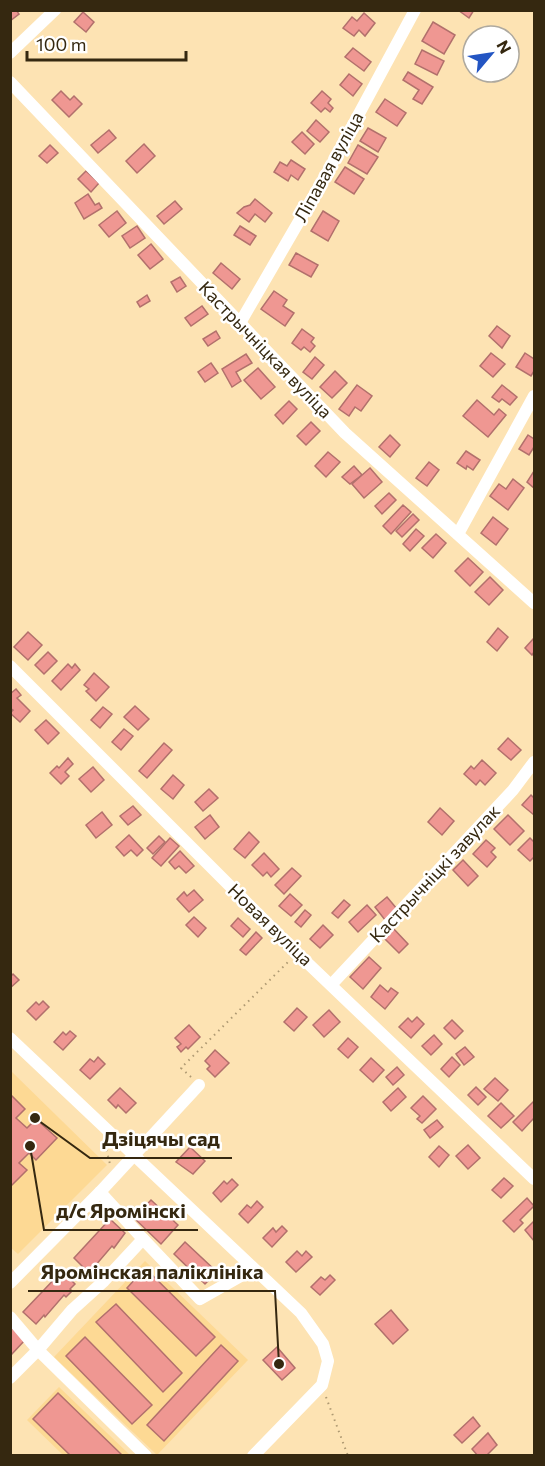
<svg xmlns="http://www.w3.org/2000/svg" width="545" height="1466" font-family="Commissioner,sans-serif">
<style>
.built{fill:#fdd994}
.building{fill:#ef9792;stroke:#b2706c;stroke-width:1.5}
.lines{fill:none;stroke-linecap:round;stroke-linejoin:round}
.path{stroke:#ae9972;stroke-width:2;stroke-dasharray:1.5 4.5;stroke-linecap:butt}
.minor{stroke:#fff;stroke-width:12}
.labels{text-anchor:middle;stroke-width:5;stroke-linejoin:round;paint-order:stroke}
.street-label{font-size:18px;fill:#352810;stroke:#fff}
.leader{fill:none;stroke:#352810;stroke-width:2}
.callout-dot{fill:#352810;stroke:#fff;stroke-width:2}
.callout-label{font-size:20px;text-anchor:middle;font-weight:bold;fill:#352810;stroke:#fff;stroke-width:5;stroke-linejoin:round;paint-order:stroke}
</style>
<rect width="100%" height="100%" fill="#fde3b3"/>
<!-- built -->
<g class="built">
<polygon points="10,1070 107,1165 18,1254 10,1247"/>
<polygon points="145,1261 248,1360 157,1455 54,1357"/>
<polygon points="59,1387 130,1455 63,1455 27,1420"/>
</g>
<!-- building -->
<g class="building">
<polygon points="10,10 16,10 19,14 10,21"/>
<polygon points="458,10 474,10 469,18"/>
<polygon points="83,12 94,22 86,32 74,22"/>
<polygon points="364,13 375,23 365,36 359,30 354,36 343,28 352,17 357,21"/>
<polygon points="433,22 455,35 444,54 422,41"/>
<polygon points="353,48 371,62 364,71 345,57"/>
<polygon points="422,50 444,61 437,75 415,64"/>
<polygon points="408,72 433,87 422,104 413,99 419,90 403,80"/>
<polygon points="349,74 362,84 353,96 340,85"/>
<polygon points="61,91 70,100 74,96 82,104 69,117 52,100"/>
<polygon points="322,91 331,99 328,103 333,108 330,112 325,108 321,112 311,103"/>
<polygon points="385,99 406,113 397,126 376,112"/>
<polygon points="316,120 329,132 320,142 307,131"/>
<polygon points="368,128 386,138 378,152 360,141"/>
<polygon points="109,130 116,138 98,153 91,145"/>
<polygon points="302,132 314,144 305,154 292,142"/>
<polygon points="144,144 155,156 137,173 126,161"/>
<polygon points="50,145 58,153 47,163 39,156"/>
<polygon points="358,145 378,157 367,174 348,163"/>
<polygon points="291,160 305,169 298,180 291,175 288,181 274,172 280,162 287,166"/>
<polygon points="345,167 364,179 354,194 335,182"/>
<polygon points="86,171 99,183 91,192 78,179"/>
<polygon points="88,194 95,205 99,203 102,208 84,219 75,203"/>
<polygon points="255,199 272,213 265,222 255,214 249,222 237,213 244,207 250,205"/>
<polygon points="175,201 182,209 164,224 157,216"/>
<polygon points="117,211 126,223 109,237 99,225"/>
<polygon points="323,211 339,221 328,241 311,231"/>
<polygon points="137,226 145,238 130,248 122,236"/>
<polygon points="240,226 256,236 250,245 234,235"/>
<polygon points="151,244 163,259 150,269 138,255"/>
<polygon points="296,253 318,265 311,277 289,265"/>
<polygon points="221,263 240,279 232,289 213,273"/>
<polygon points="180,277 186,286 177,292 171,282"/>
<polygon points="274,291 287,300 283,306 294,313 285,326 261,309"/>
<polygon points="147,295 150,301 140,307 137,302"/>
<polygon points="202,306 208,314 191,326 185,318"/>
<polygon points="497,326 510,336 502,348 489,336"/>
<polygon points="302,329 314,338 311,342 315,346 310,352 304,347 301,350 292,343"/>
<polygon points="216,331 220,338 208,346 203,339"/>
<polygon points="491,353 505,364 493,377 480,366"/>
<polygon points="525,353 534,359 534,371 531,376 516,367"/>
<polygon points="246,354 252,363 236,372 241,381 232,387 222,369"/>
<polygon points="315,357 324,365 312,379 303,372"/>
<polygon points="211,363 218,373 205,382 198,372"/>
<polygon points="258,368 275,387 261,399 244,380"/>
<polygon points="335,371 347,383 332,398 320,387"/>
<polygon points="357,385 372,396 361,411 355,407 349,416 339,409"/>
<polygon points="502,385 517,397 510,405 502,399 499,402 492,397"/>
<polygon points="477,400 494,415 499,409 506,415 488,437 463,416"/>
<polygon points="289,401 297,409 283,424 275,415"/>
<polygon points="311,422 320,431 306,445 297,436"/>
<polygon points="390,435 400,445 390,457 379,447"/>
<polygon points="528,435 534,439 534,447 529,455 519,449"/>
<polygon points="466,451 480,460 473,470 467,466 466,469 457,463"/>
<polygon points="328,452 340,462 326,477 315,466"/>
<polygon points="429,462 439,470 427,486 416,478"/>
<polygon points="354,466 362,475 350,484 342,477"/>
<polygon points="370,468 382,482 364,498 352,484"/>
<polygon points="534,471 534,488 527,482"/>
<polygon points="513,479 524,488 508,510 490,496 499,484 506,489"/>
<polygon points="389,493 396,500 382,514 375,506"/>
<polygon points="403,505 411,512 391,534 383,526"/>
<polygon points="413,514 419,520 402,537 396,531"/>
<polygon points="493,517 508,529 496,545 481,533"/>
<polygon points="416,529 424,536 410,551 403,544"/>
<polygon points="436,534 446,543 433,558 422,548"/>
<polygon points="468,558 483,572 470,586 455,571"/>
<polygon points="490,577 503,590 489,605 475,592"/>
<polygon points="498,628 508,637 497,651 487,642"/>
<polygon points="28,632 42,645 28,660 14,647"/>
<polygon points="534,638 534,652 532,655 525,648"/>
<polygon points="48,652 57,661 44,674 35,665"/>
<polygon points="68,664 72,668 75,664 80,670 61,690 52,681"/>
<polygon points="94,673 109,687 96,701 86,691 89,689 84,685"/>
<polygon points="16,689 21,695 17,698 30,711 20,722 10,713 13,710 10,708 10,694"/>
<polygon points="135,706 149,719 138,730 124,717"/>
<polygon points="103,707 112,714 100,728 91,720"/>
<polygon points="46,720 59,733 48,744 35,730"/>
<polygon points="124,729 133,736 121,750 112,742"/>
<polygon points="508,738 521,750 511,760 498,749"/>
<polygon points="164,743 172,750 147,778 139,771"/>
<polygon points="68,758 73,764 65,772 69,776 61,784 50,773 57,766 59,768"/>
<polygon points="482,760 496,773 485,785 480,780 476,785 464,774 471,766 474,769"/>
<polygon points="93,767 104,780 91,792 79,779"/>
<polygon points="173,775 184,785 173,799 161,789"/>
<polygon points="209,789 218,798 203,811 195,802"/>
<polygon points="531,795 534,798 534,815 522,805"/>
<polygon points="133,806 141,815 128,825 120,816"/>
<polygon points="440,808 454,821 442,835 428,822"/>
<polygon points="102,812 112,825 96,838 86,825"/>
<polygon points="210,815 219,827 205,839 195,827"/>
<polygon points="508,815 524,831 510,845 494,829"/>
<polygon points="249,832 259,842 245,858 234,849"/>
<polygon points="129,835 143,850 137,856 131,850 124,856 116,847"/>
<polygon points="159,836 165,842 153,854 147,848"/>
<polygon points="170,838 179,846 161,866 152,858"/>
<polygon points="530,838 534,842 534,857 530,861 518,850"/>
<polygon points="486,840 495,848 491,852 496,857 487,867 473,854"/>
<polygon points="180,851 194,866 186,873 179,866 175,869 169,862"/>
<polygon points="264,853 279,869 271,877 267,872 263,876 252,865"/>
<polygon points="463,860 478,876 468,886 453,870"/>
<polygon points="292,868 301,876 284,894 275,885"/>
<polygon points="194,890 203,900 189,912 177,899 184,892 187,896"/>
<polygon points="290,894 302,905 291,916 279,906"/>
<polygon points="387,897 397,909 385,920 375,907"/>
<polygon points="344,900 350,905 338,918 332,913"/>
<polygon points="367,905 376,915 358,932 349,922"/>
<polygon points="305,910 311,915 301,927 295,922"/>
<polygon points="194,917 206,928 198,937 186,925"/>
<polygon points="238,918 250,929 243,937 231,926"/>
<polygon points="323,925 333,935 320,948 310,939"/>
<polygon points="392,927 408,944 399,953 382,936"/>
<polygon points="256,932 262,938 246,955 240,950"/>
<polygon points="369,957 381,968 363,989 350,977"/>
<polygon points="13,974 19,980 10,988 10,977"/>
<polygon points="380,985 388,992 391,988 398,993 385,1009 371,997"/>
<polygon points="43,1001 49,1007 36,1020 27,1011 36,1002 39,1005"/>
<polygon points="297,1008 307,1017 294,1031 284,1022"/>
<polygon points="329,1010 340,1022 324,1037 313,1025"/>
<polygon points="417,1017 424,1024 411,1038 399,1027 408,1018 412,1022"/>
<polygon points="452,1020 463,1031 455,1039 444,1028"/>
<polygon points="189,1025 200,1037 188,1049 186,1047 181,1052 177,1047 181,1044 175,1038"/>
<polygon points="70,1031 76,1036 63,1050 54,1042 63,1032 66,1035"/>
<polygon points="434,1035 442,1044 431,1055 422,1046"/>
<polygon points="348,1038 358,1047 348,1058 338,1049"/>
<polygon points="465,1047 474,1057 464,1065 456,1054"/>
<polygon points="215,1050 229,1063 215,1077 207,1069 210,1066 205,1061"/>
<polygon points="98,1057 105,1064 90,1079 80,1070 90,1059 94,1062"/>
<polygon points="452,1057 460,1065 449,1077 441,1069"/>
<polygon points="371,1058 384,1070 373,1082 360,1070"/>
<polygon points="397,1067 404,1075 393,1085 386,1077"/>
<polygon points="495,1078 508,1090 498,1101 484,1089"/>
<polygon points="476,1087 486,1097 478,1105 468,1095"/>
<polygon points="120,1088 136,1103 126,1113 118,1105 116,1108 108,1100"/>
<polygon points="398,1088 406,1097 391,1111 383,1102"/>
<polygon points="10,1094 25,1109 16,1118 27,1128 36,1119 57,1138 36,1160 29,1153 19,1163 27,1170 10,1187"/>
<polygon points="423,1096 436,1109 422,1123 417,1119 420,1116 411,1108"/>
<polygon points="534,1101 534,1118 522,1131 513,1122"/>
<polygon points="501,1103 514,1116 501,1128 488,1116"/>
<polygon points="437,1120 443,1127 430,1138 424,1130"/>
<polygon points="468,1145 480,1158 468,1169 456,1156"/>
<polygon points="439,1146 449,1155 439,1167 429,1157"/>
<polygon points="190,1147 205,1161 193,1174 176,1162"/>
<polygon points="504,1178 513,1186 501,1198 492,1190"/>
<polygon points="232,1179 238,1185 221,1202 213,1193 224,1181 227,1184"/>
<polygon points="527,1198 534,1206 520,1220 523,1223 514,1232 503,1221"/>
<polygon points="151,1200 178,1225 161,1244 134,1218"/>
<polygon points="257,1201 263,1207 248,1223 239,1214 247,1205 251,1208"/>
<polygon points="110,1219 125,1233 114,1248 112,1246 95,1266 94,1265 88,1272 74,1258"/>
<polygon points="534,1221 534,1241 525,1230"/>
<polygon points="282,1226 287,1231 272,1247 263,1238 273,1228 276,1232"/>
<polygon points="185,1242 217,1272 205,1284 174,1254"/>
<polygon points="297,1251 302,1256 306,1251 312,1257 296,1272 286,1262"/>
<polygon points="145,1268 215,1337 196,1356 127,1288"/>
<polygon points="62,1271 75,1284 70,1289 72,1291 66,1297 64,1295 45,1317 44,1315 36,1324 23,1312"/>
<polygon points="330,1275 335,1280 320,1295 311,1287 321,1277 325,1280"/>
<polygon points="116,1304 182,1373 163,1392 96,1322"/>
<polygon points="391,1310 408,1330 393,1344 375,1324"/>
<polygon points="11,1327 25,1340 10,1356 10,1327"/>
<polygon points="85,1337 152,1405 132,1424 66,1356"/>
<polygon points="221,1345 238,1361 164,1441 147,1425"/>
<polygon points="277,1347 295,1368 282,1380 263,1360"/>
<polygon points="58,1393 123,1456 71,1456 33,1419"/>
<polygon points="473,1417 480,1426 462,1443 454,1435"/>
<polygon points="488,1433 497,1445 486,1456 478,1456 472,1449"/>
</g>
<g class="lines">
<!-- path -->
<g class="path">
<polyline points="191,1077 181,1068 289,961"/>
<polyline points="105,1144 110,1164"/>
<polyline points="326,1397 348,1456"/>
</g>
<!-- minor -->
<g class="minor">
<polyline points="10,53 55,10"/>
<polyline points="10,82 345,433 534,603"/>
<polyline points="240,323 327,173 415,10"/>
<polyline points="458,534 534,396"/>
<polyline points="10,666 297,953 534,1179"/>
<polyline points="332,984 513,790 534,762"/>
<polyline points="10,1038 301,1313 323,1344 328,1361 322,1385 253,1456"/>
<polyline points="143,1239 200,1299 253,1269"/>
<polyline points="10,1283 100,1192 199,1085"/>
<polyline points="10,1317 38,1350 146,1456"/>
<polyline points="10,1378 38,1350 72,1310 104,1281 143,1239 100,1192"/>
</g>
</g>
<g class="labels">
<!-- street labels -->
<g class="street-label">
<text transform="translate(329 167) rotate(-61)" y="6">Ліпавая вуліца</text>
<text transform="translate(265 350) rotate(46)" y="6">Кастрычніцкая вуліца</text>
<text transform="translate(435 874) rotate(-47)" y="6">Кастрычніцкі завулак</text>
<text transform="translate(270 925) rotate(44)" y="6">Новая вуліца</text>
</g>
</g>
<!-- callouts -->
<path class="leader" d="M35 1118L90 1158H232M30 1146L44 1230H198M279 1364L275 1291H28"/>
<g class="callout-dot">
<circle cx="35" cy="1118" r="6"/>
<circle cx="30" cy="1146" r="6"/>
<circle cx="279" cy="1364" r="6"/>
</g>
<g class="callout-label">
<text x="161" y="1146">Дзіцячы сад</text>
<text x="121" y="1218">д/с Яромінскі</text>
<text x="152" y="1279">Яромінская паліклініка</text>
</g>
<!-- border -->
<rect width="545" height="1466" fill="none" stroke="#352810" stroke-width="24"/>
<!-- north arrow -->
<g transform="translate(491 54) rotate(61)"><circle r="28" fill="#ffffff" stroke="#aea99f" stroke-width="1.5"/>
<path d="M0-4.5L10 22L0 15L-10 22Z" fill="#2355c3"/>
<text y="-9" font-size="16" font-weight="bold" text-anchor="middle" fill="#352810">N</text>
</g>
<!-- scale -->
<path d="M27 51v9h159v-9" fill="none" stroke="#352810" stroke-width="3"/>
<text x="36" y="51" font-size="18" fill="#352810" stroke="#ffffff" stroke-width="4.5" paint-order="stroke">100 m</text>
</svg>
